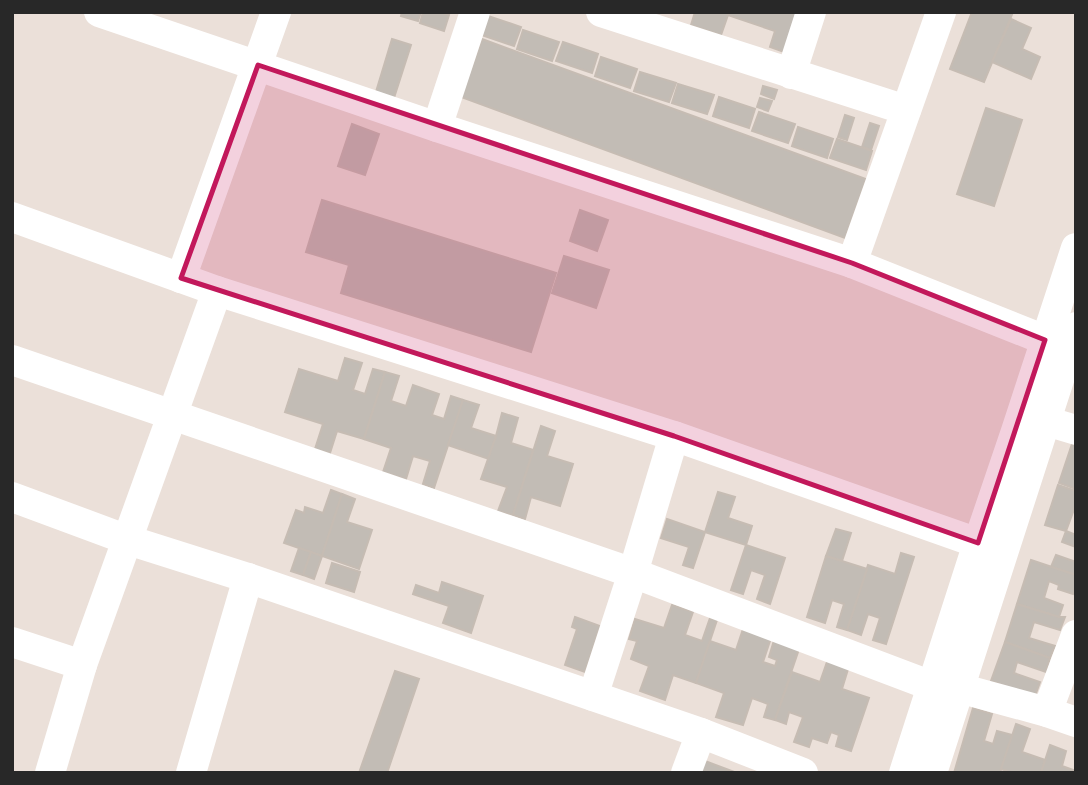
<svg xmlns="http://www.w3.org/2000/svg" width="1088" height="785" font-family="Arial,sans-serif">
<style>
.building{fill:#c2bcb5;stroke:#c6bcb3;stroke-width:2}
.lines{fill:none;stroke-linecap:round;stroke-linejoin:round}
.minor{stroke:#fff;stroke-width:30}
.marked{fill:#c2185b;fill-opacity:0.2;stroke:#c2185b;stroke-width:5;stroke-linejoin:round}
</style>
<rect width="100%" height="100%" fill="#ebe0d9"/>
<!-- building -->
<g class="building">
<polygon points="402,12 421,12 418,21 401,16"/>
<polygon points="423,12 440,12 449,15 444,31 420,23"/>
<polygon points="695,12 798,12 784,52 770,47 775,31 728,15 721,35 691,25"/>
<polygon points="972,12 1013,12 984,82 950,69"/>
<polygon points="485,15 521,27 514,46 479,34"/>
<polygon points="1011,19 1031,28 1022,49 1040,57 1031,79 992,62"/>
<polygon points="523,30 559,42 552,61 517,49"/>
<polygon points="392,39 411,45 393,101 375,95"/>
<polygon points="482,39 866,179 845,238 461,97"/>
<polygon points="563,42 598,54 592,73 556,61"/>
<polygon points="601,57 637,69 630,88 595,76"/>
<polygon points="640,72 676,83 669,102 634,91"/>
<polygon points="678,84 714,95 707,114 672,103"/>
<polygon points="763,86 777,90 774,99 761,94"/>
<polygon points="719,97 755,109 749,128 713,116"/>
<polygon points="760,98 772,101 768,111 757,107"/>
<polygon points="986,108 1022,120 994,206 957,194"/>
<polygon points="759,112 795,124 788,143 752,131"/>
<polygon points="845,115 854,118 847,140 838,137"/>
<polygon points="870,123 879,126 871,150 862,147"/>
<polygon points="352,124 379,134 365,175 338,166"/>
<polygon points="798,127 833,139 827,158 792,146"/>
<polygon points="837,139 872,151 866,170 830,158"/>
<polygon points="322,200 556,273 531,352 341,293 349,265 306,252"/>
<polygon points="580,210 608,220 597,251 570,241"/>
<polygon points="564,256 609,270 596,308 552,293"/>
<polygon points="345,358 362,363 353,390 365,394 373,369 385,372 364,439 337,431 330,453 315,449 323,424 285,412 299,369 338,381"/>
<polygon points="385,372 399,376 391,401 406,406 413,385 439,394 432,415 444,419 451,396 463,400 434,488 423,484 430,461 413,456 406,479 383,472 391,448 364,439"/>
<polygon points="463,400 479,405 471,428 496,436 489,459 448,445"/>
<polygon points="502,413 518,418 511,443 533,450 513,515 498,511 507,487 481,479 496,436"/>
<polygon points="541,426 555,431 547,456 573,464 560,506 531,497 525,519 513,515"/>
<polygon points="1072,444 1076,446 1076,489 1059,483"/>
<polygon points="1058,485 1076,491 1076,504 1066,531 1045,525"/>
<polygon points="331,490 342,494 322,556 284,543 296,510 304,513 305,507 323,513"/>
<polygon points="718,492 735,497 728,518 752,526 746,545 705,532"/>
<polygon points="342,494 355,499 347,522 372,530 359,569 322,556"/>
<polygon points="667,519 705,532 693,568 683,565 689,547 661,538"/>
<polygon points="836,529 851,533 842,561 826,556"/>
<polygon points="1066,531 1076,535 1076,547 1062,542"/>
<polygon points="746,545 785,558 770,604 757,599 765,575 751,570 743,594 731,590"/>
<polygon points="299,548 311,552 303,575 291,571"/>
<polygon points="311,552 322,556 314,579 303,575"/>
<polygon points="901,553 914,557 886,644 873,640 880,618 868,614 861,635 847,630 868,565 895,574"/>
<polygon points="1056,555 1076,562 1076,575 1051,567"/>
<polygon points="826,556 867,569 847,630 837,627 844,604 832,600 825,623 807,617"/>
<polygon points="1031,560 1076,575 1076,585 1073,594 1058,589 1059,585 1049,581 1044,598 1063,605 1059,617 1017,604"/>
<polygon points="332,563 360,572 354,592 326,583"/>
<polygon points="442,582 483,596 471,633 443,623 449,606 413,594 416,585 439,593"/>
<polygon points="1017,604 1059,617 1065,617 1060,630 1034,622 1029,638 1055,646 1050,658 1005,642"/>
<polygon points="672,605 693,612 685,635 702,641 710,618 717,620 696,683 673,675 665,700 640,691 649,666 631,659 637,641 629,639 635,619 664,628"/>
<polygon points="575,617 600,626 585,672 565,665 577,629 572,627"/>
<polygon points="744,626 772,635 763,662 775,666 777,660 769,657 775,637 800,646 775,720 764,717 768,704 752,698 743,725 716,717 724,693 696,683 710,641 736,650"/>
<polygon points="1005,642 1050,658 1046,672 1017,662 1014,673 1040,682 1035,696 991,681"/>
<polygon points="828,659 849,666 842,689 869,698 851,751 836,746 839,735 831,732 827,743 812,738 809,747 794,742 803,717 789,712 786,724 775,720 792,672 820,682"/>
<polygon points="395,671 419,679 387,773 359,773"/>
<polygon points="973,708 992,714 984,741 993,744 997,731 1012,735 1000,773 954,773"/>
<polygon points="1016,724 1030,729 1022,752 1045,760 1041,773 1013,773 1001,769"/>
<polygon points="1050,745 1066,751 1062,766 1076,771 1076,773 1041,773"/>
<polygon points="705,761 737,773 701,773"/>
</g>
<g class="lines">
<!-- minor -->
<g class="minor">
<polyline points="99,12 437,127 852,263 1045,340"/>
<polyline points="601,12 906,110"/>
<polyline points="791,74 811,12"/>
<polyline points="437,127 475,12"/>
<polyline points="12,217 217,291 674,436 978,543"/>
<polyline points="852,263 941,12"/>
<polyline points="181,278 276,12"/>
<polyline points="12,360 633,573 932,686"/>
<polyline points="1046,421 1076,430"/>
<polyline points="12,497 128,540 248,578 701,733 803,773"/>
<polyline points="12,642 82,665"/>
<polyline points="959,688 1047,712 1076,722"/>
<polyline points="593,696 633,573 674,436"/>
<polyline points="1047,712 1076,635"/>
<polyline points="50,773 82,665 217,291"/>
<polyline points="191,773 248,578"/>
<polyline points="686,773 701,733"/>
<polyline points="904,773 978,543 1016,431 1076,248"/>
<polyline points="932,773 1076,327"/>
</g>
</g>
<!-- marked area -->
<path class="marked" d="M258,65L852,263L1045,340L978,543L674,436L181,278Z"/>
<!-- border -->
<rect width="1088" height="785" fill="none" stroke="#282828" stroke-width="28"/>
</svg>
